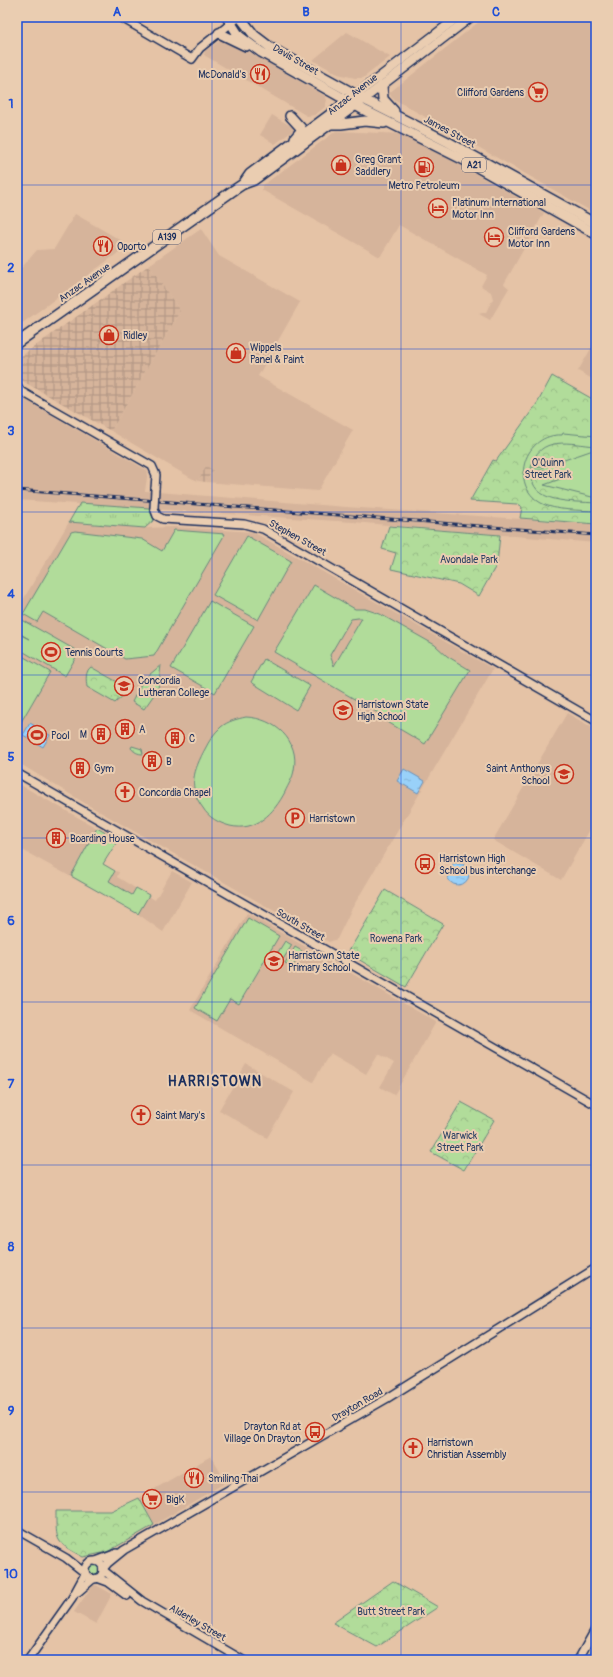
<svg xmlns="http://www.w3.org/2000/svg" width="613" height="1677" font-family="Pangolin,sans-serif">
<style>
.built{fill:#d6b49b}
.industrial{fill:url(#industrial-grid)}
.grass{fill:url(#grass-tufts);stroke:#66867c}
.forest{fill:url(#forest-crowns);stroke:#66867c}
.garden{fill:url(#garden-dots);stroke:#66867c}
.pitch{fill:#b1dc9a;stroke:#66867c;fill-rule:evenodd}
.water{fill:url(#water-ripples);stroke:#6790bb}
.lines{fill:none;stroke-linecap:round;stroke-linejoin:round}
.secondary-casing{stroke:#1b2f5e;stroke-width:10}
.primary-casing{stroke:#1b2f5e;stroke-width:11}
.highway-casing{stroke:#1b2f5e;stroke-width:12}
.secondary{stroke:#eacdb1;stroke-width:7}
.primary{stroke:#eacdb1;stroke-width:8}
.highway{stroke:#eacdb1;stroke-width:9}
.rail-casing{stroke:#1b2f5e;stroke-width:3}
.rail{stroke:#eacdb1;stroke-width:1.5;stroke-dasharray:4.5;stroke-linecap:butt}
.secondary-bridge-casing{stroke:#1b2f5e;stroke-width:10;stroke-linecap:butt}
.secondary-bridge{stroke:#eacdb1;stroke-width:7}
.grid{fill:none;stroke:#1d4ed8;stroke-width:1;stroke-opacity:0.55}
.labels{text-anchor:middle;stroke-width:4;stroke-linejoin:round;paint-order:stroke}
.shield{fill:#eacdb1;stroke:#595e77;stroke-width:1}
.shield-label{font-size:9px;font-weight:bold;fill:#1b2f5e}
.street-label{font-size:10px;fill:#1b2f5e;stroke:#eacdb1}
.poi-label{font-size:10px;fill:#1b2f5e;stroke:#eacdb1;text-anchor:start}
.park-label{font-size:10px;fill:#2a4064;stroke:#eacdb1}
.district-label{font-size:14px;font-weight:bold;letter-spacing:1px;fill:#1b2f5e;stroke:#eacdb1}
.neatline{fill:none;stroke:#1d4ed8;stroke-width:1.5}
.grid-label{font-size:13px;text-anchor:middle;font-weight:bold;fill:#1d4ed8}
</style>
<defs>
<pattern id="industrial-grid" width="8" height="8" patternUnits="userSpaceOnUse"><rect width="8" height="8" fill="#d6b49b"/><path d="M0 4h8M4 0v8" fill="none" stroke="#ad9382"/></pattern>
<pattern id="grass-tufts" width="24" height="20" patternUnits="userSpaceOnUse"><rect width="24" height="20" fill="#b1dc9a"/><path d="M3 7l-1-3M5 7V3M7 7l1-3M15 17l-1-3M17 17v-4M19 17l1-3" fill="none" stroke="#98bd87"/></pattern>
<pattern id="forest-crowns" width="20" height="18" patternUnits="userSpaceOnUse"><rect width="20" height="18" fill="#b1dc9a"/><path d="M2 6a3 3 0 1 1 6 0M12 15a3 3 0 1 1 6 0" fill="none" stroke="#98bd87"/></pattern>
<pattern id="garden-dots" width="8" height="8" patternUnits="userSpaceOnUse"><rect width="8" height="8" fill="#b1dc9a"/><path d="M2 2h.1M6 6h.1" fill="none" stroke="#98bd87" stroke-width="1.8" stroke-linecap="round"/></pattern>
<pattern id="water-ripples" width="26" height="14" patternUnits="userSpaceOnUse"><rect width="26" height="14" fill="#99d1f9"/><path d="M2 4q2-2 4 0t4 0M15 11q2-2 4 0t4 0" fill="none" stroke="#83b4d8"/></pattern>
</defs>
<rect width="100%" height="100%" fill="#e5c3a6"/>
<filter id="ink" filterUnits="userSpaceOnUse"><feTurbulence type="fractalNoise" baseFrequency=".025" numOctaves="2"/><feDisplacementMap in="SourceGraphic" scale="8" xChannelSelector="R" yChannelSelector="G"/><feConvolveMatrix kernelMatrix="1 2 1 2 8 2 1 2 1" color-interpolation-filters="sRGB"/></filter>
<g filter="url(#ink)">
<!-- built -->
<g class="built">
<polygon points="485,17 596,17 596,214 392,98 389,93"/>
<polygon points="347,32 390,57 363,78 355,78 338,74 313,60"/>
<polygon points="221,40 230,41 325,96 327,100 325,107 315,115 307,116 204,55 205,51"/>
<polygon points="272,115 294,128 294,130 275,144 260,135"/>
<polygon points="336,131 403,134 420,142 544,213 504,284 509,288 490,320 479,314 486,312 493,299 491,292 481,286 487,275 399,225 380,257 262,190 262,186"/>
<polygon points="75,214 122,241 122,250 17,327 17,273 37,250 54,249"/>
<polygon points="201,229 219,256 300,302 258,376 353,430 318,491 206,482 213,470 206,467 198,481 191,478 111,431 180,311 149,265"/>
<polygon points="596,340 596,381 578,371"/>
<polygon points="17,395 148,471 145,491 346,507 596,524 596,543 353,522 17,500"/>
<polygon points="69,522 145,528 175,527 253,532 493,669 351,910 337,939 329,942 88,805 17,762 17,610"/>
<polygon points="567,713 596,730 596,819 561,880 493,840"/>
<polygon points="17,783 118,840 103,864 115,871 119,872 117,877 155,900 172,871 192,882 163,932 138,914 17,847"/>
<polygon points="247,913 436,1022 394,1095 380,1087 394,1063 378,1054 366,1074 330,1053 313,1082 190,1010"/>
<polygon points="246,1064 294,1092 267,1138 219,1110"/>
<polygon points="211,1456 224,1479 223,1484 154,1525 139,1498"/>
<polygon points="93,1585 96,1585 112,1594 96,1624 74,1612"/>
</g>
<!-- industrial -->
<g class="industrial">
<polygon points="149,265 180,311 111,431 17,378 17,359"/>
<polygon points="206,466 213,470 206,482 198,481"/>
</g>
<!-- grass -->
<g class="grass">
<polygon points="80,503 149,508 154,520 145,528 69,522"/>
<polygon points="596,1643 596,1660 586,1660"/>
</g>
<!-- forest -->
<g class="forest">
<polygon points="552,376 596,401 596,524 520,518 522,507 517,504 470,501 493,460 496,461 538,402"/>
<polygon points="389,526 500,535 497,564 479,596 459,584 391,569 396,553 382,549"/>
<polygon points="161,665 158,689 144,709 132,702 143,680"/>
<path d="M91,667L128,688L125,694L115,703L87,687C86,680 85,671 91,667Z"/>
<polygon points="385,890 443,924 406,987 351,955 349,951"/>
<polygon points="461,1102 494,1120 464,1170 431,1152"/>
<path d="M139,1498L154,1525L107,1552L83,1557C55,1542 56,1542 56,1511H111Z"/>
<polygon points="393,1581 438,1607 377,1647 333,1623"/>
</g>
<!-- garden -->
<g class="garden">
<path d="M132,746L142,749L143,754C138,754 134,752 131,748Z"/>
<circle cx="94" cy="1570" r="5"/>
</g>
<!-- pitch -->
<g class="pitch">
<path d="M563,433L596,436V446C571,444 538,434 531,468L544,467L596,449V498L544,485L571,475L544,470L531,471C530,505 573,501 596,503V511C580,510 555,511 541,503C508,484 525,433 562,435Z"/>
<polygon points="174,530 225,534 154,656 125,659 43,612 37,622 23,614 71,532 75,531 142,539 162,551"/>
<polygon points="247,536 291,561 258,620 213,595"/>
<path d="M314,585L355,609H365L380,614L435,645L447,656L470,670L425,744L379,717L380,714L274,652ZM358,618H362L334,666L330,655L351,619Z"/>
<polygon points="210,601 254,626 215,693 171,668"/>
<polygon points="17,617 79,652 65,676 17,648 17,633 29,639 17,632"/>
<polygon points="17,653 50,672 17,729"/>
<polygon points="264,659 310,686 296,710 251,682"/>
<path d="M246,717C274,718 300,740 294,770C293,778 288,785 285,792C274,813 256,832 230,826C219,823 209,818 203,808C187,787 194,770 205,749C209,741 214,733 221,727C228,721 237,719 246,717Z"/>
<polygon points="97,828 118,840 103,864 115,871 109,881 132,895 136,888 149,895 138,914 71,876"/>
<polygon points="248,918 279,936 239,1004 230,999 217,1021 195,1008"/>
<polygon points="285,941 292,945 282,961 275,957"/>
<polygon points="295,947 302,951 292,967 285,963"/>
</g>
<!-- water -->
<g class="water">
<polygon points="30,723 50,735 43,747 23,735"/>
<polygon points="404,769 425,781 418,793 397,781"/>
<circle cx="458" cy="874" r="11"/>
</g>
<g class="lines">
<defs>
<g id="secondary">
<polyline points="120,17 192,59 200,48 239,17"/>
<polyline points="17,389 152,466 156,475 155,489"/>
<polyline points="154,508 157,516 163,519 244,524 263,529 596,721"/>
<polyline points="17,773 596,1105"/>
<polyline points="17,1530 66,1558 85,1573"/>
<circle cx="94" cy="1570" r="9"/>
<polyline points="96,1561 117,1553"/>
<polyline points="103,1569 108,1563 124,1550 386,1399 596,1268"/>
<polyline points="103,1570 142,1601 243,1660"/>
<polyline points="97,1578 108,1582 127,1596"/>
<polyline points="78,1592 93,1579"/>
<polyline points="28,1660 72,1598 85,1574"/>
<polyline points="578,1660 596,1628"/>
</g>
<g id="primary">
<polyline points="356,95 458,17"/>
<polyline points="364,99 471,17"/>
</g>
<g id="highway">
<polyline points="227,17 239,36 261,52 364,110 470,163 596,234"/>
<polyline points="240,17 254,35 271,48 369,102 448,142 596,224"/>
<polyline points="219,33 246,46"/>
<polyline points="382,85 383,99 394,111"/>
<polyline points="290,116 301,128 301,131 295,138"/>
<polyline points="332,124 341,124 365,121 384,123"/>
<polyline points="243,184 250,174 352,98"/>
<polyline points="17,343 231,192 243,184 254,180 364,99"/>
<polyline points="17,387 19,390"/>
</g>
</defs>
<!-- secondary casing -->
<use href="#secondary" class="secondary-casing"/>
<!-- primary casing -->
<use href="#primary" class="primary-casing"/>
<!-- highway casing -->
<use href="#highway" class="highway-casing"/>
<!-- secondary -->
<use href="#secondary" class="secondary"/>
<!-- primary -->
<use href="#primary" class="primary"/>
<!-- highway -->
<use href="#highway" class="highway"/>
<defs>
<polyline id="rail" points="17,490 596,535"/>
</defs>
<!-- rail casing -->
<use href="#rail" class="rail-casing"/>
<!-- rail -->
<use href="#rail" class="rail"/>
<defs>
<polyline id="secondary-bridge" points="154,508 155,489"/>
</defs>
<!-- secondary-bridge casing -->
<use href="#secondary-bridge" class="secondary-bridge-casing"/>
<!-- secondary-bridge -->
<use href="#secondary-bridge" class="secondary-bridge"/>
</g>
</g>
<!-- grid -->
<path class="grid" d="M212,17V1660M401,17V1660M17,185H596M17,349H596M17,512H596M17,675H596M17,838H596M17,1002H596M17,1165H596M17,1328H596M17,1492H596"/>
<!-- icons -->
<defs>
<symbol id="restaurant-ring" viewBox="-11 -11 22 22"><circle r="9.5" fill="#eacdb1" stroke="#c8321e" stroke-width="1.5"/><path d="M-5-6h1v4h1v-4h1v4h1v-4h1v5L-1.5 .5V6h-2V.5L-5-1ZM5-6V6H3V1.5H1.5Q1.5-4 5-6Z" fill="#c8321e"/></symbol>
<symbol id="supermarket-ring" viewBox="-11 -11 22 22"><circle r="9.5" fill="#eacdb1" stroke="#c8321e" stroke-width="1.5"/><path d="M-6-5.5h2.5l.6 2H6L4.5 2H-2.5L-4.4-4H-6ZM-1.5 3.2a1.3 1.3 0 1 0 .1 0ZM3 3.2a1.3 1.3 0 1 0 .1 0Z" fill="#c8321e"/></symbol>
<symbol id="shop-ring" viewBox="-11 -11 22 22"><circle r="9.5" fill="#eacdb1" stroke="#c8321e" stroke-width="1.5"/><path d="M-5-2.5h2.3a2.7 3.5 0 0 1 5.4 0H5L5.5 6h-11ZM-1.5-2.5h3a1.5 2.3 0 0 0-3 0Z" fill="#c8321e"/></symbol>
<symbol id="fuel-ring" viewBox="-11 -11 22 22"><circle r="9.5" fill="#eacdb1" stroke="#c8321e" stroke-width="1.5"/><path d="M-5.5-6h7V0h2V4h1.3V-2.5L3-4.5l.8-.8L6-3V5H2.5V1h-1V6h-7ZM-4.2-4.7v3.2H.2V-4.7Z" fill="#c8321e"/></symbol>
<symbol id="hotel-ring" viewBox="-11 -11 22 22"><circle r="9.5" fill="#eacdb1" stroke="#c8321e" stroke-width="1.5"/><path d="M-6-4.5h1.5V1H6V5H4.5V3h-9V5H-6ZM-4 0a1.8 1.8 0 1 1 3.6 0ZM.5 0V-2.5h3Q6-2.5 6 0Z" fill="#c8321e"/></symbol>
<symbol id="stadium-ring" viewBox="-11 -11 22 22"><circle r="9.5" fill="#eacdb1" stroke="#c8321e" stroke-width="1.5"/><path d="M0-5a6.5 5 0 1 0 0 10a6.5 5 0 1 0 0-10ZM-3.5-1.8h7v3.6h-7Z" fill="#c8321e"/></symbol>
<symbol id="school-ring" viewBox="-11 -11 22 22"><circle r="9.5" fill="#eacdb1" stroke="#c8321e" stroke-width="1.5"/><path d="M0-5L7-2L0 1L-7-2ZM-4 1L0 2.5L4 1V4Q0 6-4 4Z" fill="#c8321e"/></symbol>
<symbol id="building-ring" viewBox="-11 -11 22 22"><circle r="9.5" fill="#eacdb1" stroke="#c8321e" stroke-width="1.5"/><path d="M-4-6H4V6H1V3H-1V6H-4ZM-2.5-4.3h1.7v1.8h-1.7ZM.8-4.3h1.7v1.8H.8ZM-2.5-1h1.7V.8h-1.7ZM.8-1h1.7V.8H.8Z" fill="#c8321e"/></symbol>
<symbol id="church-ring" viewBox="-11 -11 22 22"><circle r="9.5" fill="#eacdb1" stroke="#c8321e" stroke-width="1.5"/><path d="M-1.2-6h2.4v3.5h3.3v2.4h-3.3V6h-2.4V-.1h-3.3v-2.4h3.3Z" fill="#c8321e"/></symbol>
<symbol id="parking-ring" viewBox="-11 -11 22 22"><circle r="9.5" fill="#eacdb1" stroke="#c8321e" stroke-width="1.5"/><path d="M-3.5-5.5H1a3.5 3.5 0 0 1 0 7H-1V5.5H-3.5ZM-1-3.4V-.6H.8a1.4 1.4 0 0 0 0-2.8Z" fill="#c8321e"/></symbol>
<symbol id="bus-ring" viewBox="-11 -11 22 22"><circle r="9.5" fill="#eacdb1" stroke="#c8321e" stroke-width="1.5"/><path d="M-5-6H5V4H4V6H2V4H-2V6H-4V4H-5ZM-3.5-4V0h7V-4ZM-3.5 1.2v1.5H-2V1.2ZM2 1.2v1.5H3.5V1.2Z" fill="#c8321e"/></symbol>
</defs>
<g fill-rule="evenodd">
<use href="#restaurant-ring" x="249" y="63" width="22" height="22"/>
<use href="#supermarket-ring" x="527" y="81" width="22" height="22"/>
<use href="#shop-ring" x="330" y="154" width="22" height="22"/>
<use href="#fuel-ring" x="413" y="156" width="22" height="22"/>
<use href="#hotel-ring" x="427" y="197" width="22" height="22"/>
<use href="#hotel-ring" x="483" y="226" width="22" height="22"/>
<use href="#restaurant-ring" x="92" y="235" width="22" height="22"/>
<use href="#shop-ring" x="98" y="324" width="22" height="22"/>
<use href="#shop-ring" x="225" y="342" width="22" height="22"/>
<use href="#stadium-ring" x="40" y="641" width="22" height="22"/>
<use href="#school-ring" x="113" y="675" width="22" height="22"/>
<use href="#school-ring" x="332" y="699" width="22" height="22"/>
<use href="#building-ring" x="114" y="718" width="22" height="22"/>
<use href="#building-ring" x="90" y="723" width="22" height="22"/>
<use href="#stadium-ring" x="26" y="724" width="22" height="22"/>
<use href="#building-ring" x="164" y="727" width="22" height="22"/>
<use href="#building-ring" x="141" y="750" width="22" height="22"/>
<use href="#building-ring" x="69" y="757" width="22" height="22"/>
<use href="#school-ring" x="553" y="763" width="22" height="22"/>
<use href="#church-ring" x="114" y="781" width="22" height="22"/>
<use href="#parking-ring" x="284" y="807" width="22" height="22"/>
<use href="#building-ring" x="45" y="827" width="22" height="22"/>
<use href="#bus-ring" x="414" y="853" width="22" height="22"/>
<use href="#school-ring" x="263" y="950" width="22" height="22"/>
<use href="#church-ring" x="130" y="1104" width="22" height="22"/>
<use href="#bus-ring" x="304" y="1421" width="22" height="22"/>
<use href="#church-ring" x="402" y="1437" width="22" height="22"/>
<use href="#restaurant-ring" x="183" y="1467" width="22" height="22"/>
<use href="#supermarket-ring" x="141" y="1488" width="22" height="22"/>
</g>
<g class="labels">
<!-- shield labels -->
<g class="shield">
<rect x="462" y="158" width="24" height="14" rx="3"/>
<rect x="153" y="230" width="28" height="14" rx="3"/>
</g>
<g class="shield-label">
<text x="474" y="168">A21</text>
<text x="167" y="240">A139</text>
</g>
<!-- street labels -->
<g class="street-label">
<text transform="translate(296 59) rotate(30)" y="4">Davis Street</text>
<text transform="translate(352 94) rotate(-38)" y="4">Anzac Avenue</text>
<text transform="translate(450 131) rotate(28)" y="4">James Street</text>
<text transform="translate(84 282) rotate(-35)" y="4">Anzac Avenue</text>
<text transform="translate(298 537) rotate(29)" y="4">Stephen Street</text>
<text transform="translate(301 924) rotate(30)" y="4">South Street</text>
<text transform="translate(357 1404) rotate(-30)" y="4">Drayton Road</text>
<text transform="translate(198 1622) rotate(30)" y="4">Alderley Street</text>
</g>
<!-- poi labels -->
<g class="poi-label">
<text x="246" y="78" text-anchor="end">McDonald's</text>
<text x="524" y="96" text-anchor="end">Clifford Gardens</text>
<text x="355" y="163">Greg Grant<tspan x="355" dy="12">Saddlery</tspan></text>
<text x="424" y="189" text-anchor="middle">Metro Petroleum</text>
<text x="452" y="206">Platinum International<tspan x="452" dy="12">Motor Inn</tspan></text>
<text x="508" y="235">Clifford Gardens<tspan x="508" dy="12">Motor Inn</tspan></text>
<text x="117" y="250">Oporto</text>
<text x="123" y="339">Ridley</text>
<text x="250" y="351">Wippels<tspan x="250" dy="12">Panel &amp; Paint</tspan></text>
<text x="65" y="656">Tennis Courts</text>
<text x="138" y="684">Concordia<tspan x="138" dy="12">Lutheran College</tspan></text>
<text x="357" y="708">Harristown State<tspan x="357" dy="12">High School</tspan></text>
<text x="139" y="733">A</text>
<text x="87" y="738" text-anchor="end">M</text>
<text x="51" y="739">Pool</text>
<text x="189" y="742">C</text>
<text x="166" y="765">B</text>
<text x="94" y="772">Gym</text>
<text x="550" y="772" text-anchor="end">Saint Anthonys<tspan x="550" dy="12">School</tspan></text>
<text x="139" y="796">Concordia Chapel</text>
<text x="309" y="822">Harristown</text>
<text x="70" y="842">Boarding House</text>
<text x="439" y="862">Harristown High<tspan x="439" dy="12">School bus interchange</tspan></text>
<text x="288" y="959">Harristown State<tspan x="288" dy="12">Primary School</tspan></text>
<text x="155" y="1119">Saint Mary's</text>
<text x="301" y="1430" text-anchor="end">Drayton Rd at<tspan x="301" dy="12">Village On Drayton</tspan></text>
<text x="427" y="1446">Harristown<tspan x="427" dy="12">Christian Assembly</tspan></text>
<text x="208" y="1482">Smiling Thai</text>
<text x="166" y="1503">BigK</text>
</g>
<!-- park labels -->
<g class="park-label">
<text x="548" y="466">O'Quinn<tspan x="548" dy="12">Street Park</tspan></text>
<text x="469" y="563">Avondale Park</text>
<text x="396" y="942">Rowena Park</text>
<text x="460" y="1139">Warwick<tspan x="460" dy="12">Street Park</tspan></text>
<text x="391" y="1615">Butt Street Park</text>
</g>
<!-- district labels -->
<g class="district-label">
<text x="215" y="1086">HARRISTOWN</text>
</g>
</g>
<!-- margin -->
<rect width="613" height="1677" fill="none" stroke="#eacdb1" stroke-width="44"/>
<rect x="22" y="22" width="569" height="1633" class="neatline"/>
<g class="grid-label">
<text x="117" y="16">A</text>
<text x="306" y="16">B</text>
<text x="496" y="16">C</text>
<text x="11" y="108">1</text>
<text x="11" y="272">2</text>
<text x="11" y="435">3</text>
<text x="11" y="598">4</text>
<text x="11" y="761">5</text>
<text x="11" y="925">6</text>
<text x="11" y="1088">7</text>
<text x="11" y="1251">8</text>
<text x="11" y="1415">9</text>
<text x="11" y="1578">10</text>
</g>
</svg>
